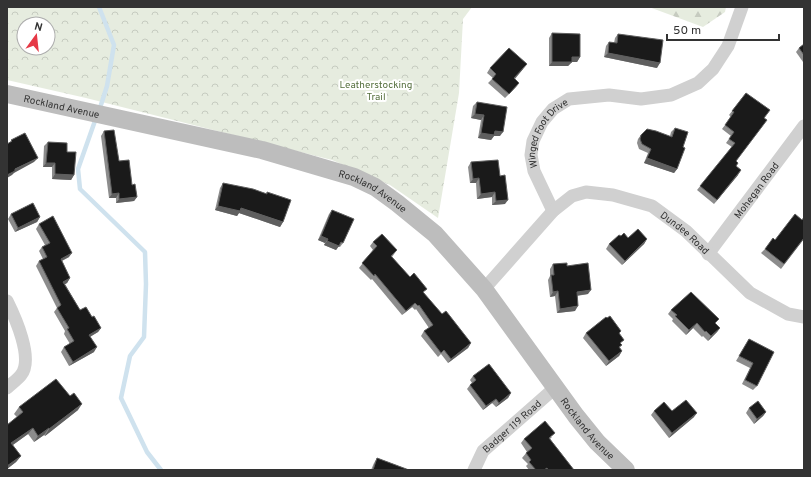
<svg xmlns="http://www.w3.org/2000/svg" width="811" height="477" font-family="Overpass,sans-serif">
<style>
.forest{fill:url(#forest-firs)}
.park{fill:url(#park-crowns);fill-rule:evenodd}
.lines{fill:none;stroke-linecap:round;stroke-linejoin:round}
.stream{stroke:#cfe2ee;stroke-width:4.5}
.street{stroke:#d0d0d0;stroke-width:13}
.secondary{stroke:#bdbdbd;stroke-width:18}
.wall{fill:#8c8c8c}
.shaded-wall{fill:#5f5f5f}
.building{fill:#1a1a1a;stroke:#5f5f5f}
.labels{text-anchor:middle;stroke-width:4;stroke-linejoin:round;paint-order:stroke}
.park-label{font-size:10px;fill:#56703f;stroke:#fff}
.street-label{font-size:10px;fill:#333;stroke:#fff}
</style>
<defs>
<pattern id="forest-firs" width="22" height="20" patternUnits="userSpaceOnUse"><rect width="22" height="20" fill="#e6ecdf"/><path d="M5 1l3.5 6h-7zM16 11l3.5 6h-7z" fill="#c6cbc0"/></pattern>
<pattern id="park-crowns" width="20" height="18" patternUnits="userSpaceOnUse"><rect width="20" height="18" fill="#e6ecdf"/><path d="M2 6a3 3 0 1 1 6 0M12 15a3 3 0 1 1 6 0" fill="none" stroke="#c6cbc0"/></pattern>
</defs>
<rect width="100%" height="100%" fill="#fff"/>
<!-- forest -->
<polygon class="forest" points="649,7 726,7 725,12 703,27"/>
<!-- park -->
<path class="park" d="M7,7H472L463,19L459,93L438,218L390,185L332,160L86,98L7,80ZM24,24H48V48H24Z"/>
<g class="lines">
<!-- stream -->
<g class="stream">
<polyline points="99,111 107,86 114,45 99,7"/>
<polyline points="96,118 78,169 80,189 145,252 146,284 144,337 130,356 121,398 147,452 161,470"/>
</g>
<!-- street -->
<g class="street">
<path id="s1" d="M553,211L534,171L531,155L533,141L542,122L553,109L569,99L609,95L641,99L671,95L698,83L713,69L728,46L742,7"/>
<path id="s2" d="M708,254L804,126"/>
<path id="s3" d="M484,289L553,211L572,196L586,192L613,195L652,206L686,231L750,293L788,314L804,317"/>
<path d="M7,301C15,317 34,359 21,375C17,380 11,384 7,388"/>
<path id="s4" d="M474,470L483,451L556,387"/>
</g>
<!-- secondary -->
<path class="secondary" id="s5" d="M7,94L262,150L354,177L375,187L397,203L435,234L484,289L576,416L597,442L626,470"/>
</g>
<!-- wall -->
<g class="wall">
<polygon points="552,33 580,57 577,62 572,62 568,66 549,66 549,38"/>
<polygon points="618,34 657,68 604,57 606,46 609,42 614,43 615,38"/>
<polygon points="804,44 804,61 803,62 796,52 799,48"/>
<polygon points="490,68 523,69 515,79 519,83 516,87 505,98 488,83 493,78 487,73"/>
<polygon points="746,93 764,118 736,161 738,163 736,166 738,175 714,204 697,190 732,147 726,143 731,136 722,129 731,117 729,115"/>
<polygon points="477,102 500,136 494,136 491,140 478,138 481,120 471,118 473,106"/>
<polygon points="675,128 677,169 674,173 644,163 648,153 639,149 637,143 638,139 641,135 670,136 671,132"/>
<polygon points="104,131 119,161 132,185 137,197 134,201 116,203 116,198 109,198 101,136"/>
<polygon points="48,142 67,152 74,175 71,180 52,179 52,167 43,167 44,146"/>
<polygon points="471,162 500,176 505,204 492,205 492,197 477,199 476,183 470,183 468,167"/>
<polygon points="223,183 266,194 267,192 283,222 280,227 239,213 237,216 215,210 220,188"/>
<polygon points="332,210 343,243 340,247 338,247 336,250 324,245 325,243 318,240 329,214"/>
<polygon points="11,214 40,217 37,222 15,232 8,219"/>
<polygon points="39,224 69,257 62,261 70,278 67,283 65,284 80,310 92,317 101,328 98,332 90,337 94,352 69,366 61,352 64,347 70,344 64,334 65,331 54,312 57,308 36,266 39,261 43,259 39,251 42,247 45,245 36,229"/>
<polygon points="621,236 628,238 647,239 644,244 622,265 606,249 609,244"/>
<polygon points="804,239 781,269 761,253 765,249 775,240"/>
<polygon points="373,242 397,250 392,257 442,314 471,343 468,348 448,363 441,354 438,357 421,336 424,331 429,328 416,309 415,310 412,307 402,315 372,279 371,280 359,268 373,250 370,246"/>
<polygon points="553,264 567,266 588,294 577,296 575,311 557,313 555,296 550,297 548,280 550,276 550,269"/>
<polygon points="671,310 716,324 720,328 717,332 708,341 703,336 702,337 693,328 686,335 672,321 673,319 668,314"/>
<polygon points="621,331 619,334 621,344 620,348 622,351 619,356 606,366 583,338 586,333"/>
<polygon points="749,339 757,386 753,390 742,384 750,368 736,361"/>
<polygon points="473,376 511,393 508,398 496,407 492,403 483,410 467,389 470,385 472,383 470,380"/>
<polygon points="19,407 78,410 45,436 44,435 34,442 28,434 13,445 21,456 16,462 7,469 7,425 17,417 14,414"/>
<polygon points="749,408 766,412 763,416 754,424 746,413"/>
<polygon points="654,411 672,411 694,417 669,438 651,415"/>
<polygon points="552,437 550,439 574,470 529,470 526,466 528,464 522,458 527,452 521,443 524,439"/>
<polygon points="377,458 409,470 371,470 374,463"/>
</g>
<!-- shaded-wall -->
<g class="shaded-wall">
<polygon points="608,53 660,63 657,68 604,57"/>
<polygon points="572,57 580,57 577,62 569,62"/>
<polygon points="552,62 572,62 568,66 549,66"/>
<polygon points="527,64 523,69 511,83 514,78"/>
<polygon points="475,114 484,115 481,120 471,118"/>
<polygon points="495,131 503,132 500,136 494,136 491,140 478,138 481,133"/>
<polygon points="38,158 34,162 14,173 12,175 7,178 7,175 15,169"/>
<polygon points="647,158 677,169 674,173 644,163"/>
<polygon points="46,163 55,163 52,167 43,167"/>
<polygon points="741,170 738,175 714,204 717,200"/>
<polygon points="55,174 74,175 71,180 52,179"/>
<polygon points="479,178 476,183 470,183 473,179"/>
<polygon points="495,192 492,197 477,199 481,194"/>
<polygon points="119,193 116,198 109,198 112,194"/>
<polygon points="137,197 134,201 116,203 119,199"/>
<polygon points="508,200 505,204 492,205 496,201"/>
<polygon points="218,206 241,208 283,222 280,227 239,213 237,216 215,210"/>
<polygon points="40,217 37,222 15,232 18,228"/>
<polygon points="321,236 328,239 325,243 318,240"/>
<polygon points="647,239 644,244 622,265 625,261"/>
<polygon points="327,241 339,246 336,250 324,245"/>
<polygon points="72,253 69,257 57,263 61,259"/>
<polygon points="70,278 67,283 60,287 63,282"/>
<polygon points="591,290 588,294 573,296 577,292"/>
<polygon points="558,291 555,296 550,297 553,292"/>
<polygon points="415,303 412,307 402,315 406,311"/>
<polygon points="578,306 575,311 557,313 560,309"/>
<polygon points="697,323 693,328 686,335 689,330"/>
<polygon points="101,328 98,332 86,339 89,335"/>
<polygon points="720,328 717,332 708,341 711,336"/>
<polygon points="471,343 468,348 448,363 451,359"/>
<polygon points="97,347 94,352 69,366 73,362"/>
<polygon points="622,351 619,356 606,366 609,361"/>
<polygon points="511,393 508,398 496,407 499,403"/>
<polygon points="496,399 492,403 483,410 486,406"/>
<polygon points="82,404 78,410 45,436 49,429"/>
<polygon points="766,412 763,416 754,424 757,419"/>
<polygon points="697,413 694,417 669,438 672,433"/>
<polygon points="33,428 28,434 7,449 11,443"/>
<polygon points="49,428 44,435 34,442 38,436"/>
<polygon points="21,456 16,462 7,469 7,466"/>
</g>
<!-- building -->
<g class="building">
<polygon points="552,33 580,34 580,57 572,57 572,62 552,62"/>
<polygon points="618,34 663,40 660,63 608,53 609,42 617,43"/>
<polygon points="804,44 804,55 799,48"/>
<polygon points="509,48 527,64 514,78 519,83 509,94 492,79 496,74 490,68"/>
<polygon points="746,93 770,110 764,118 767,120 736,161 738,163 736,166 741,170 717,200 700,186 735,143 729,139 734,132 725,125 734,112 732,111"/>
<polygon points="477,102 507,107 503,132 495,131 494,135 481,133 484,115 475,114"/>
<polygon points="675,128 688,132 683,147 685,148 677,169 647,158 651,149 642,144 640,139 641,135 647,129 656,131 672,137"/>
<polygon points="114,130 119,161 129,160 132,185 135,184 137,197 119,199 119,193 112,194 104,131"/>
<polygon points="25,133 38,158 15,169 15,171 7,175 7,144 12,141 11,140"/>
<polygon points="48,142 67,143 67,152 76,152 74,175 55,174 55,163 46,163"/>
<polygon points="498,160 500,176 505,175 508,200 496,201 495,192 481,194 479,178 473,179 471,162"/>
<polygon points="223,183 253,189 267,194 267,192 291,200 283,222 241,208 240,211 218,206"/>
<polygon points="33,203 40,217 18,228 11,214"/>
<polygon points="332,210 354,219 343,243 341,242 339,246 327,241 328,239 321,236"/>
<polygon points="795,214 802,220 804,217 804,238 784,264 765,249 773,238 775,240"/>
<polygon points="53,216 72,253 61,259 70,278 63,282 80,310 86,307 92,317 94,316 101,328 89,335 97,347 73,362 64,347 74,341 67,329 69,328 57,308 61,305 39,261 47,257 42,247 50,243 39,224"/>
<polygon points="638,229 647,239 625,261 609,244 619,235 621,236 624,233 628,238"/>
<polygon points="382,234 397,250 391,256 410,277 414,273 427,289 423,292 442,314 446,311 471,343 451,359 444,350 441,353 424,331 433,325 419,305 418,306 415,303 406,311 375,274 374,276 362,263 377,246 373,242"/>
<polygon points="567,263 567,266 588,263 591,290 577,292 578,306 560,309 558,291 553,292 551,275 554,275 553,264"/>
<polygon points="691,292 719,319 715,323 720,328 711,336 706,331 705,332 697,323 689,330 675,316 677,315 671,310"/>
<polygon points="610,316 621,331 619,333 624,340 620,343 622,345 619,347 622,351 609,361 586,333 606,317 607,318"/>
<polygon points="749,339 774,352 757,386 745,380 753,363 739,356"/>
<polygon points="489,364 511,393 499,403 496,399 486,406 470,385 476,380 473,376"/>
<polygon points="56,379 70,396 74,393 82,404 49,429 49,428 38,436 33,428 11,443 21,456 7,466 7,425 23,412 19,407"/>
<polygon points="686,400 697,413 672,433 654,411 664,402 672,411"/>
<polygon points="758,401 766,412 757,419 749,408"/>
<polygon points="545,421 555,433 549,438 574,470 548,470 547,468 544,470 536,470 529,462 531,460 526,453 532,448 524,439"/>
<polygon points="377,458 409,470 373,470"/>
</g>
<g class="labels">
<!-- park labels -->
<g class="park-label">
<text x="376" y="88">Leatherstocking<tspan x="376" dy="12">Trail</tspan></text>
</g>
<!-- street labels -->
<g class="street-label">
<text dy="4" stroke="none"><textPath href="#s5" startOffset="56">Rockland Avenue</textPath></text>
<text dy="4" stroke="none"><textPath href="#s1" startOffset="88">Winged Foot Drive</textPath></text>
<text dy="4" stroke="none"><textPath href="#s2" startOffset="80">Mohegan Road</textPath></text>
<text dy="4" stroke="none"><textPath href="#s5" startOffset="380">Rockland Avenue</textPath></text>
<text dy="4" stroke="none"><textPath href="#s3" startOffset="253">Dundee Road</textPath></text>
<text dy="4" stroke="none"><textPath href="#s4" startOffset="59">Badger 119 Road</textPath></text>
<text dy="4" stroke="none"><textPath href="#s5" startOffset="704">Rockland Avenue</textPath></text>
</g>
</g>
<!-- border -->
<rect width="811" height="477" fill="none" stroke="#333333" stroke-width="16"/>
<!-- north arrow -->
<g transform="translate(36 36) rotate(15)"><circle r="19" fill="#ffffff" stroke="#adadad"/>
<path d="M0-3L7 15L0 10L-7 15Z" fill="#e63946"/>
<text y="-6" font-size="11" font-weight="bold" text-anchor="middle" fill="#333333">N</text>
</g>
<!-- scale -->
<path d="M667 34v6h112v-6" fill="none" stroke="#333333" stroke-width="2"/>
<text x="673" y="34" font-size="12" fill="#333333" stroke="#ffffff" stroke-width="3" paint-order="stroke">50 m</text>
</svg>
